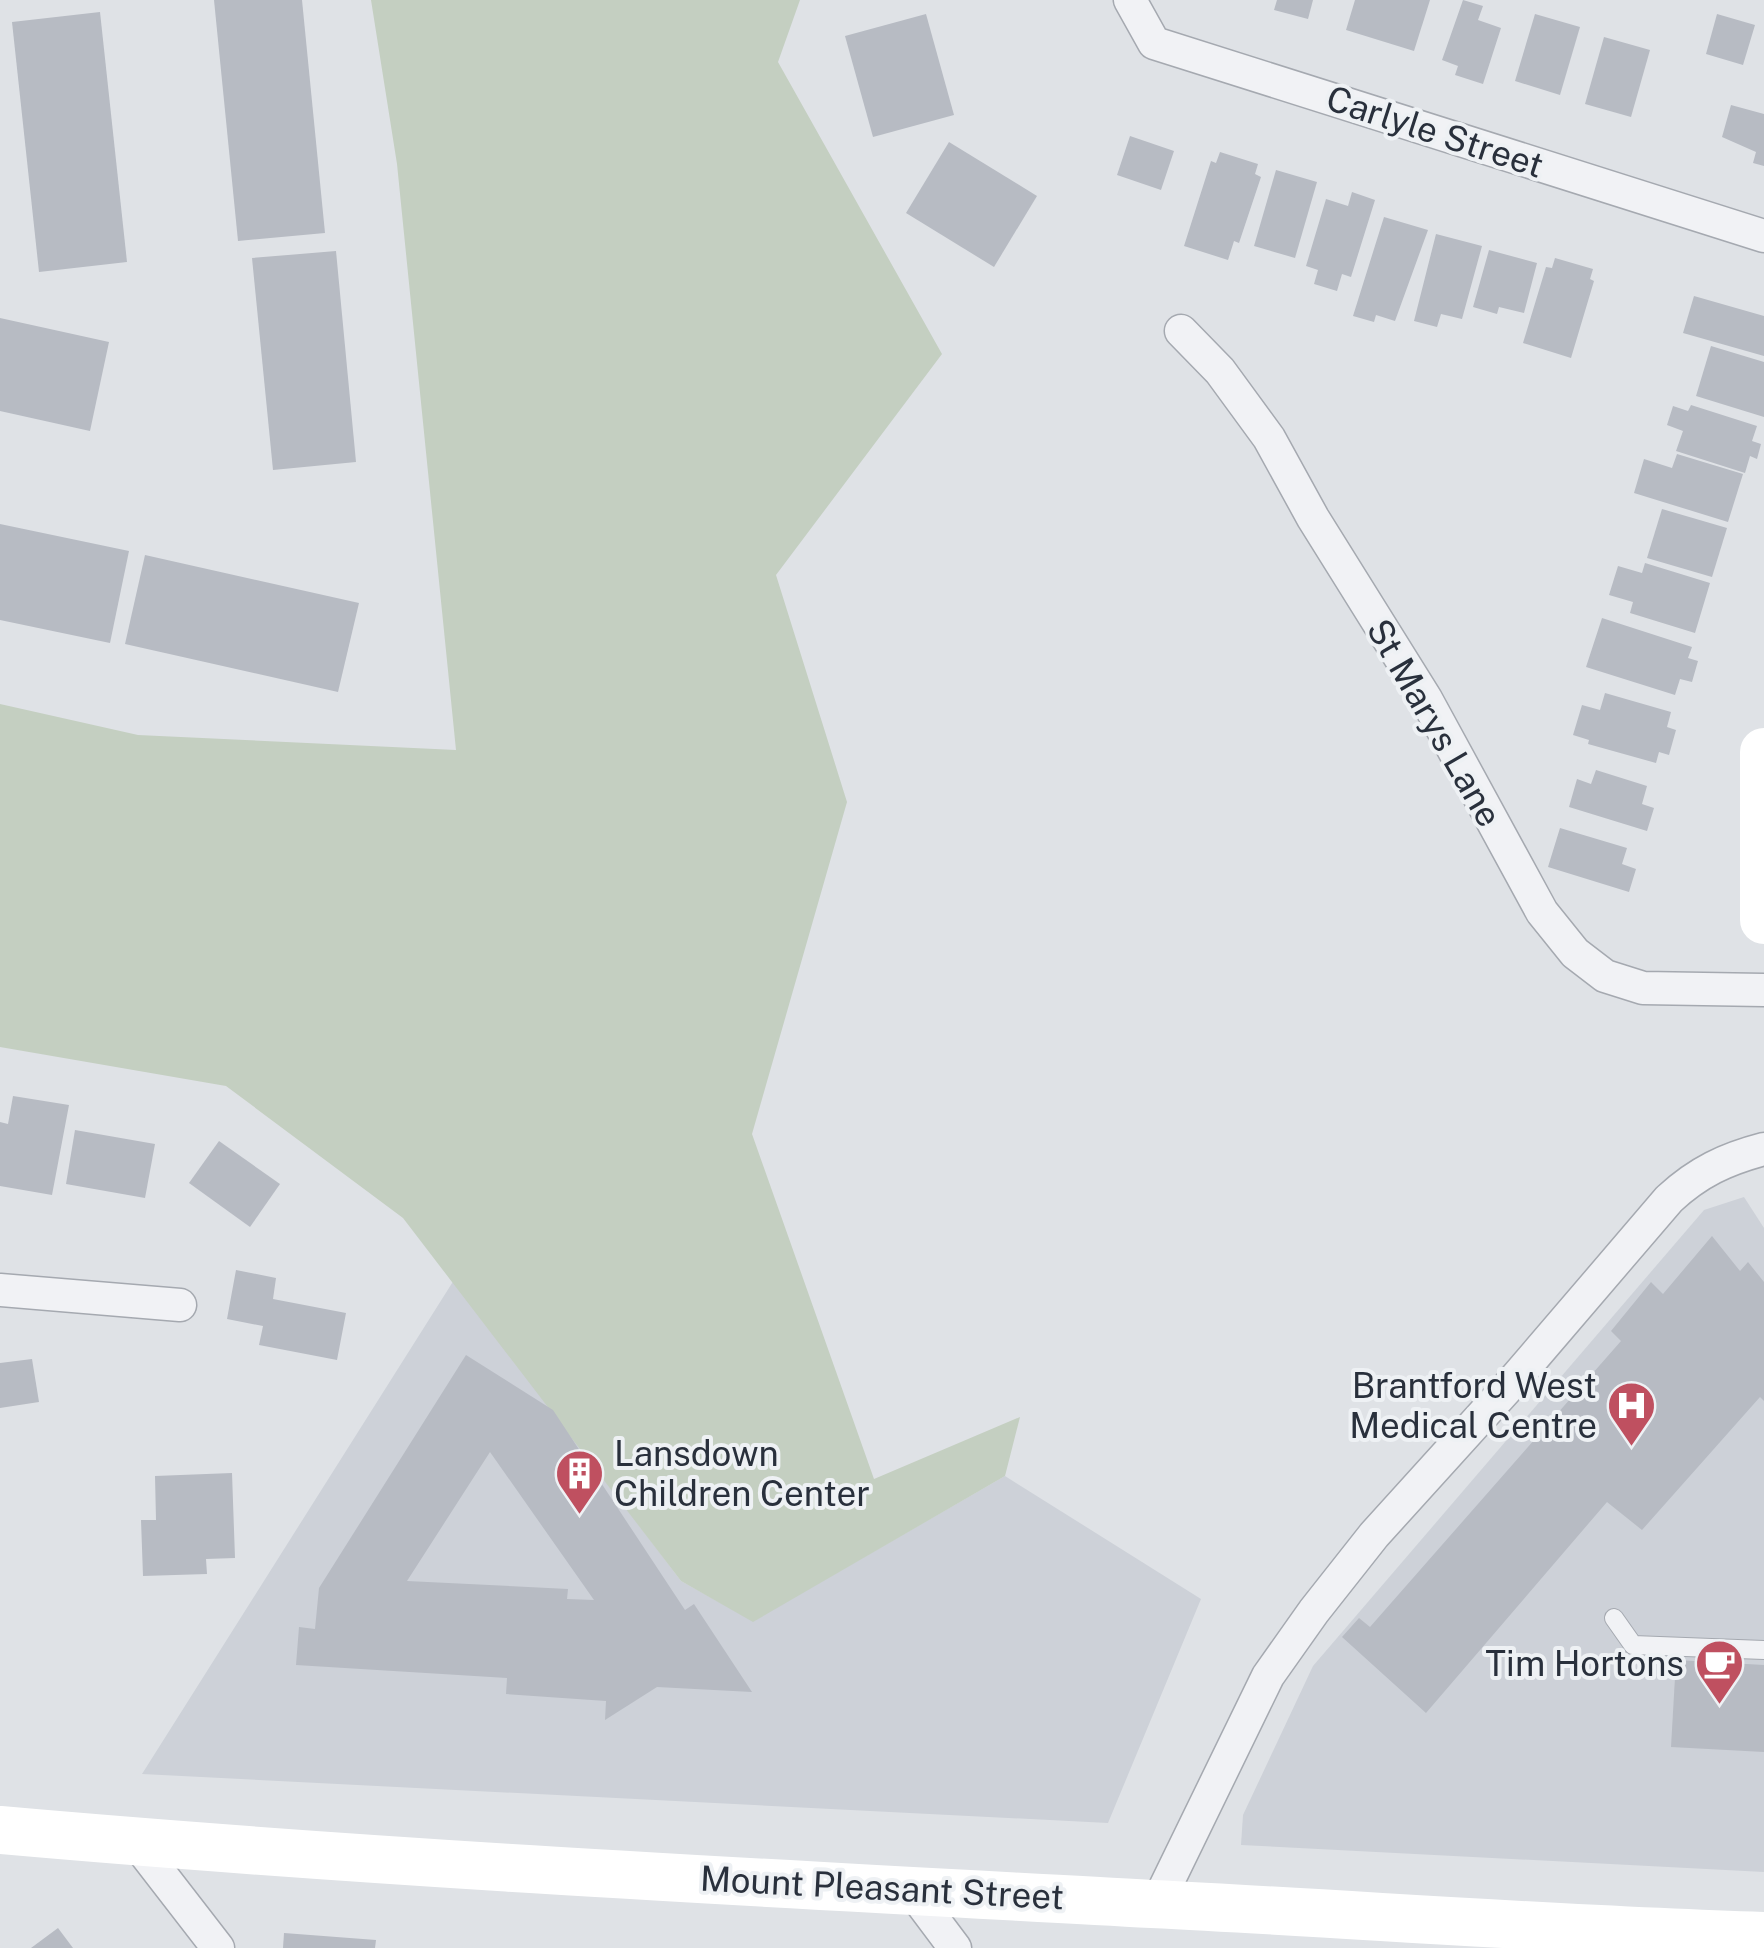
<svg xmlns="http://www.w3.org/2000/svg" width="1764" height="1948" font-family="'Public Sans',sans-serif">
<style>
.built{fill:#cdd1d8}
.green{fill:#c4cfc1}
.building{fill:#b7bbc3;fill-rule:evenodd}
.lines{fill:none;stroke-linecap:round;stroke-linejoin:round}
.lane-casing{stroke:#a5a9b0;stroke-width:20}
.street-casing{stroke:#a5a9b0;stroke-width:35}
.lane{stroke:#f1f2f5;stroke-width:18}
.street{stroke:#f1f2f5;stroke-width:32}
.secondary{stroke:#fff;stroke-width:48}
.labels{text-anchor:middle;stroke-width:8;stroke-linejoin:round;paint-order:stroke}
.street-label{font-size:35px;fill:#29303c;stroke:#eef1f4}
.poi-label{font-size:35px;fill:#29303c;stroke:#eef1f4;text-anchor:end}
</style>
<rect width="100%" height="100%" fill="#dfe2e6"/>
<!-- built -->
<g class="built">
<polygon points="1744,1197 1764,1228 1764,1872 1241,1845 1243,1815 1313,1666 1704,1210"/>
<polygon points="454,1280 681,1581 753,1621 1005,1476 1201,1599 1108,1823 142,1774"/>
</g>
<!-- green -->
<polygon class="green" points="371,0 800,0 778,62 942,354 776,575 847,802 752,1134 874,1479 1020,1417 1005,1476 753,1622 681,1581 403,1218 226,1086 0,1047 0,704 138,735 456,750 397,164"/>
<!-- building -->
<g class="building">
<polygon points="214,0 302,0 325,233 238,241"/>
<polygon points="1277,0 1313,0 1308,19 1274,10"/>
<polygon points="1355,0 1430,0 1414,51 1346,30"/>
<polygon points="1463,0 1483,6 1478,20 1501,28 1483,84 1455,75 1458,66 1442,60"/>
<polygon points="100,12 127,262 39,272 12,22"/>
<polygon points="926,14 954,115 873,137 845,36"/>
<polygon points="1535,14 1580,27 1560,95 1515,81"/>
<polygon points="1717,14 1755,25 1743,65 1706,54"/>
<polygon points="1604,37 1650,50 1631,117 1585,104"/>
<polygon points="1731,105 1764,114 1764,166 1753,163 1756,152 1722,137"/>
<polygon points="1130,136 1174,151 1161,190 1117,175"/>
<polygon points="949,142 1037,196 994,267 906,213"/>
<polygon points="1220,152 1258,164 1255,174 1261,177 1239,243 1234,241 1228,260 1184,246 1211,161 1216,163"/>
<polygon points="1276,170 1317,182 1295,258 1254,246"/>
<polygon points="1352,192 1375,200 1351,277 1342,274 1337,291 1314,284 1318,270 1306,266 1326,199 1348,206"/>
<polygon points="1384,217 1428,230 1395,321 1376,315 1374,322 1353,316"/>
<polygon points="1436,234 1482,246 1462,319 1441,314 1437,327 1414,321"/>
<polygon points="1489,250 1537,263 1524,313 1499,307 1497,314 1473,307"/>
<polygon points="336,251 356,462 273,470 252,258"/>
<polygon points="1555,258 1593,269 1590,279 1594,281 1571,358 1523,343 1546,267 1552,268"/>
<polygon points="1694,296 1764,316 1764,356 1683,333"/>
<polygon points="0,318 109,342 90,431 0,411"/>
<polygon points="1711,346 1764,362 1764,417 1696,396"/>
<polygon points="1691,405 1757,426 1752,441 1761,444 1757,459 1750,456 1745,473 1676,451 1683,431 1667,425 1673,406 1688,411"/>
<polygon points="1677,454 1743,474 1728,522 1634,493 1644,459 1672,468"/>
<polygon points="1662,509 1727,528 1712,577 1647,558"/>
<polygon points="0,524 129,551 110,643 0,620"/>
<polygon points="145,555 359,603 338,692 125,644"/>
<polygon points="1645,563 1710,583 1695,633 1630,613 1633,602 1609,595 1618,566 1642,573"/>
<polygon points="1602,618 1692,647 1688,658 1698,661 1692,682 1680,679 1675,695 1586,667"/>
<polygon points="1605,693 1671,712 1667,727 1676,730 1669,755 1659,752 1656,763 1588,744 1589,740 1573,735 1582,705 1600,710"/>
<polygon points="1596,770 1647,786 1642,804 1654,808 1647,831 1569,807 1577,779 1591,784"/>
<polygon points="1560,828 1627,848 1622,864 1636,869 1629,892 1548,867"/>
<polygon points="13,1096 69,1105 52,1195 0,1186 0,1122 8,1124"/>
<polygon points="75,1130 155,1144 145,1198 66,1184"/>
<polygon points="219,1141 280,1184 250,1227 189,1183"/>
<polygon points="1712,1236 1740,1271 1748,1262 1764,1282 1764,1401 1760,1397 1642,1530 1607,1502 1426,1713 1342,1637 1359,1618 1370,1627 1621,1341 1611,1331 1651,1282 1663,1294"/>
<polygon points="236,1270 276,1278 273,1299 346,1313 337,1360 259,1345 263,1326 227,1319"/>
<path d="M466,1355L553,1410L685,1610L694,1604L752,1692L657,1687L605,1720L606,1701L506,1694L507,1678L296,1665L299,1627L315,1629L319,1588ZM490,1452L594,1600L567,1599L568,1589L407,1581Z"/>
<polygon points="32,1359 39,1402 0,1408 0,1363"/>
<polygon points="232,1473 235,1558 206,1559 207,1574 143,1576 141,1520 156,1520 155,1476"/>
<polygon points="1676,1660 1764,1665 1764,1752 1671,1747"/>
<polygon points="58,1928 73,1948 31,1948"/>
<polygon points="284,1933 376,1940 375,1948 283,1948"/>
</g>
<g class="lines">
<defs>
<polyline id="lane" points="1614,1618 1633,1645 1764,1650"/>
<g id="street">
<polyline points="1130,0 1154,43 1764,236"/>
<polyline points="1181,331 1220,371 1269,438 1313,518 1426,699 1542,912 1575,953 1605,976 1643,988 1764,990"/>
<polyline points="0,1290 180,1305"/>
<polyline points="136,1842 218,1948"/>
<polyline points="913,1892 955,1948"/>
<path d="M1157,1904L1268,1676L1314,1611L1374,1535L1509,1386L1669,1199C1698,1172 1726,1159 1764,1149"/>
</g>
</defs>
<!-- lane casing -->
<use href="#lane" class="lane-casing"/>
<!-- street casing -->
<use href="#street" class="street-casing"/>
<!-- lane -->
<use href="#lane" class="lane"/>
<!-- street -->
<use href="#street" class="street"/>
<!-- secondary -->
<g class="secondary">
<polyline points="1764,752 1764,920"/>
<path d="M0,1830C383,1864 768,1883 1152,1904C1356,1914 1560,1930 1764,1936"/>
</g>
</g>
<!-- icons -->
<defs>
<symbol id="hospital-pin" viewBox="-11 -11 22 30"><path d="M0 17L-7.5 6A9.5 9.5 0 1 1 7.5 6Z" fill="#bf5060" stroke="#eef1f4"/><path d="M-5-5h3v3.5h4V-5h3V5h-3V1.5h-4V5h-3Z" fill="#fff"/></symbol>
<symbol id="building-pin" viewBox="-11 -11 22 30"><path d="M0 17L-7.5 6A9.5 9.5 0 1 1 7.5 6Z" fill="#bf5060" stroke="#eef1f4"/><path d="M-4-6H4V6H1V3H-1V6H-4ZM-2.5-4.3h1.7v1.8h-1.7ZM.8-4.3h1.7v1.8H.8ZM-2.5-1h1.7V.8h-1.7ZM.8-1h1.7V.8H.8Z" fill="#fff"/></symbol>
<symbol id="cafe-pin" viewBox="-11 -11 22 30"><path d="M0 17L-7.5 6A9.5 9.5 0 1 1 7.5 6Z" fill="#bf5060" stroke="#eef1f4"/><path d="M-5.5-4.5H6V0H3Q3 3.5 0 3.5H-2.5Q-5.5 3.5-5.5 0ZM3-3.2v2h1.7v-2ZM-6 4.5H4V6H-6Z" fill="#fff"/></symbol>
</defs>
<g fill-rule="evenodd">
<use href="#hospital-pin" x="1604" y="1378" width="55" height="75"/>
<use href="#building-pin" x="552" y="1446" width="55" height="75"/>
<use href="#cafe-pin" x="1692" y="1636" width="55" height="75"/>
</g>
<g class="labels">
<!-- street labels -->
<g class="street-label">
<text transform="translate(1435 132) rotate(18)" y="12">Carlyle Street</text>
<text transform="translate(1434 723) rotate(60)" y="12">St Marys Lane</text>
<text transform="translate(882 1888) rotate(3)" y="12">Mount Pleasant Street</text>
</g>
<!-- poi labels -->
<g class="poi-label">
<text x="1597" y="1398">Brantford West<tspan x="1597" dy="40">Medical Centre</tspan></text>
<text x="614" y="1466" text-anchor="start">Lansdown<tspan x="614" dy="40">Children Center</tspan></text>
<text x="1684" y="1676">Tim Hortons</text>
</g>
</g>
</svg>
